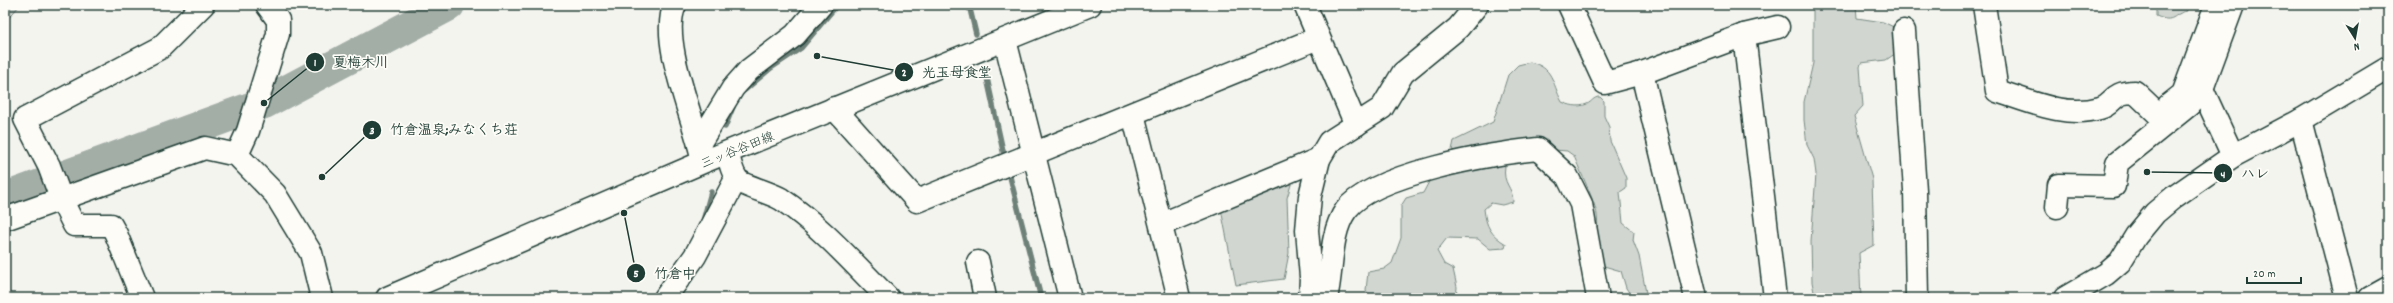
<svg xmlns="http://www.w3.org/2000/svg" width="2393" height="303" font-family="Dekko,'Klee One',sans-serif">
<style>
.green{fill:#d1d6d1;stroke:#788a82}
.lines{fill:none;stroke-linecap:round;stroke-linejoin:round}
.stream{stroke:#6e8179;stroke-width:5.5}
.river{stroke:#a3aea7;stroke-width:32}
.minor-casing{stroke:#1f3d34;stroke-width:25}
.major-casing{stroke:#1f3d34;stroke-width:25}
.minor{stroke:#fdfcf7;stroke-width:22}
.major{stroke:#fdfcf7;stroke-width:22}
.labels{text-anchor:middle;stroke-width:3.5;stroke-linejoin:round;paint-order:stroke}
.street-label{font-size:13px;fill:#1f3d34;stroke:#fdfcf7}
.leader{fill:none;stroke:#1f3d34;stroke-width:1.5}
.callout-dot{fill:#1f3d34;stroke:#fdfcf7;stroke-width:1.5}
.mark-label{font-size:12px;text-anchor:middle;font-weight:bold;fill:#fff}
.callout-label{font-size:14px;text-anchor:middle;font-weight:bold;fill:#1f3d34;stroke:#fdfcf7;stroke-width:3.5;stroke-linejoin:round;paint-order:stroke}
</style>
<rect width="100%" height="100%" fill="#f4f4ef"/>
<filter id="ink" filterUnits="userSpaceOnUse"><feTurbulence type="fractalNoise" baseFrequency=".025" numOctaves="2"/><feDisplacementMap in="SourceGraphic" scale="8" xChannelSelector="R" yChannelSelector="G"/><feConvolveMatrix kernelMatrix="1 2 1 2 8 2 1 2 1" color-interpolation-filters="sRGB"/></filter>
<g filter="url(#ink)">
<!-- green -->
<g class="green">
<polygon points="5,5 20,5 5,22"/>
<polygon points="1813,5 1856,5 1857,18 1883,22 1898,29 1899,51 1886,60 1861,63 1860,67 1863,106 1854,116 1872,179 1874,245 1859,253 1861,298 1823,298 1814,292 1812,282 1811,241 1816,174 1814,159 1807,145 1804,120 1804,102 1813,63"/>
<path d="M2156,5H2186L2187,11C2172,14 2175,24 2156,16Z"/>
<path d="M1530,62C1554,68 1551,81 1562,102C1569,105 1578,108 1587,104C1592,102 1593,97 1600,97L1604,101V116L1609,127L1610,141L1626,178V188L1620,192L1623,223L1634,232L1633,240L1639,256L1647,298H1633L1626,288L1621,271L1604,266C1590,242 1600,238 1597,215C1596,204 1579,169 1574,156L1567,151L1555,150L1550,144L1534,143L1455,151L1452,150L1454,141L1493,122L1508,75L1518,65Z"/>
<path d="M1493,162L1505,166C1502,185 1513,186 1513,202L1502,205L1491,203L1484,209C1486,227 1491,235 1506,244L1505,248L1490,249L1478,239L1447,238L1437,251L1444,264L1453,269L1457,287L1456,298H1370L1366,290L1368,272L1384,269L1392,263L1401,238V206L1406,198L1423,193L1431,178Z"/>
<polygon points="1293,178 1287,198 1289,253 1284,279 1236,285 1220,204"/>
</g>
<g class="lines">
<!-- stream -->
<g class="stream">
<polyline points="969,5 976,34"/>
<polyline points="985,69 1005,160"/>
<polyline points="745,90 771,68 801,48 837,5"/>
<polyline points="725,127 733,107"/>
<polyline points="1008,169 1041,298"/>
<polyline points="703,221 711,192"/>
</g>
<!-- river -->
<polyline class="river" points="5,198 264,103 449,5"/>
<defs>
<g id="minor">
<path d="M675,5C659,39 693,116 701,153"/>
<polyline points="1305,5 1356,125"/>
<polyline points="1569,5 1605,83 1642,73 1744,35 1775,298"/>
<path d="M1984,5L1997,91C2029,101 2065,118 2100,108C2115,104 2110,92 2135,92L2157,113"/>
<polyline points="1904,31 1915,190 1917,298"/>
<polyline points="1744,35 1778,27"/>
<polyline points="1005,40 1070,298"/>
<polyline points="1642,73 1696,298"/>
<polyline points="2202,89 2233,156"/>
<polyline points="2169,105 2183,94 2216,5"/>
<polyline points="834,108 917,201 1318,38"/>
<polyline points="1133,114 1179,298"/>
<polyline points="2301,120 2347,298"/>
<polyline points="699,144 733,88 749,70 795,35 821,5"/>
<path d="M727,153C730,161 732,173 737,179C741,185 771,193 781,199C821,226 854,264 888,298"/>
<polyline points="237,155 248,131 278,34 278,20 267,5"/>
<polyline points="2057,207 2059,185 2114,186 2117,163 2189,105 2202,89 2233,5"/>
<polyline points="5,219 205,148 237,155 275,194 311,253 322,298"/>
<polyline points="1162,224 1319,159"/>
<polyline points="978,262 985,298"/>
<polyline points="142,298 116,234 111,225 74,225 62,201 49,166 25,119 160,48 203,5"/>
<polyline points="665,298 695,256 736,179"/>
<polyline points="1310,298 1311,277 1307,230 1310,196 1319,159 1329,142 1382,108 1403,73 1458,28 1477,5"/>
<path d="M1326,298C1333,270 1329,234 1346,210C1372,174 1494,153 1538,149L1567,176L1581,204L1598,298"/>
<polyline points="2065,298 2106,274 2120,262 2136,236 2155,213 2174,197 2233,156 2301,120 2388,68"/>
<polyline points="2370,298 2388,288"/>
</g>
<polyline id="major" points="387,298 703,162 1090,5"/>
</defs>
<!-- minor casing -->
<use href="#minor" class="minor-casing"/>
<!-- major casing -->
<use href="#major" class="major-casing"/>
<!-- minor -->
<use href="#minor" class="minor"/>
<!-- major -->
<use href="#major" class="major"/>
</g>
</g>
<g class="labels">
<!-- street labels -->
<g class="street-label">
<text transform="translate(737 149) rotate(-22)" y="5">三ッ谷谷田線</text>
</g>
</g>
<!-- callouts -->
<path class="leader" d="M264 103L315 62M817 56L904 72M322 177L372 130M2147 172L2223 173M624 213L636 273"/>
<g class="callout-dot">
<circle cx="264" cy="103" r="4"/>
<circle cx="817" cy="56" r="4"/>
<circle cx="322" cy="177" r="4"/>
<circle cx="2147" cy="172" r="4"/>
<circle cx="624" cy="213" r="4"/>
<circle cx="315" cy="62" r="10"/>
<circle cx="904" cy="72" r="10"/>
<circle cx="372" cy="130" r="10"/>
<circle cx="2223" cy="173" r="10"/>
<circle cx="636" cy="273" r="10"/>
</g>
<g class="mark-label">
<text x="315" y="66">1</text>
<text x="904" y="76">2</text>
<text x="372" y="134">3</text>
<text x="2223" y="178">4</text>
<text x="636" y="277">5</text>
</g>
<g class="callout-label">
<text x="361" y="67">夏梅木川</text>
<text x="957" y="77">光玉母食堂</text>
<text x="454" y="134">竹倉温泉;みなくち荘</text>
<text x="2255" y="178">ハレ</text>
<text x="675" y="278">竹倉中</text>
</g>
<!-- margin -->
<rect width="2393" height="303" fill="none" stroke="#fdfcf7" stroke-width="20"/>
<rect x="10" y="10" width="2373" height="283" fill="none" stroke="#1f3d34" stroke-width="1.5" filter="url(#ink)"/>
<!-- north arrow -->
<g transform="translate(2355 38) rotate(169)" stroke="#fdfcf7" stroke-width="3" paint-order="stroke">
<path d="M0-3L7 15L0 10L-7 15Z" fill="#1f3d34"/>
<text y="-6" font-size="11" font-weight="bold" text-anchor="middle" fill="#1f3d34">N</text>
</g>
<!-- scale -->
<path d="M2247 277v6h54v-6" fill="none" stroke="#1f3d34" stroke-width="2"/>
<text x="2253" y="277" font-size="12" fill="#1f3d34" stroke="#fdfcf7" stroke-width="3" paint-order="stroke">20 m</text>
</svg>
